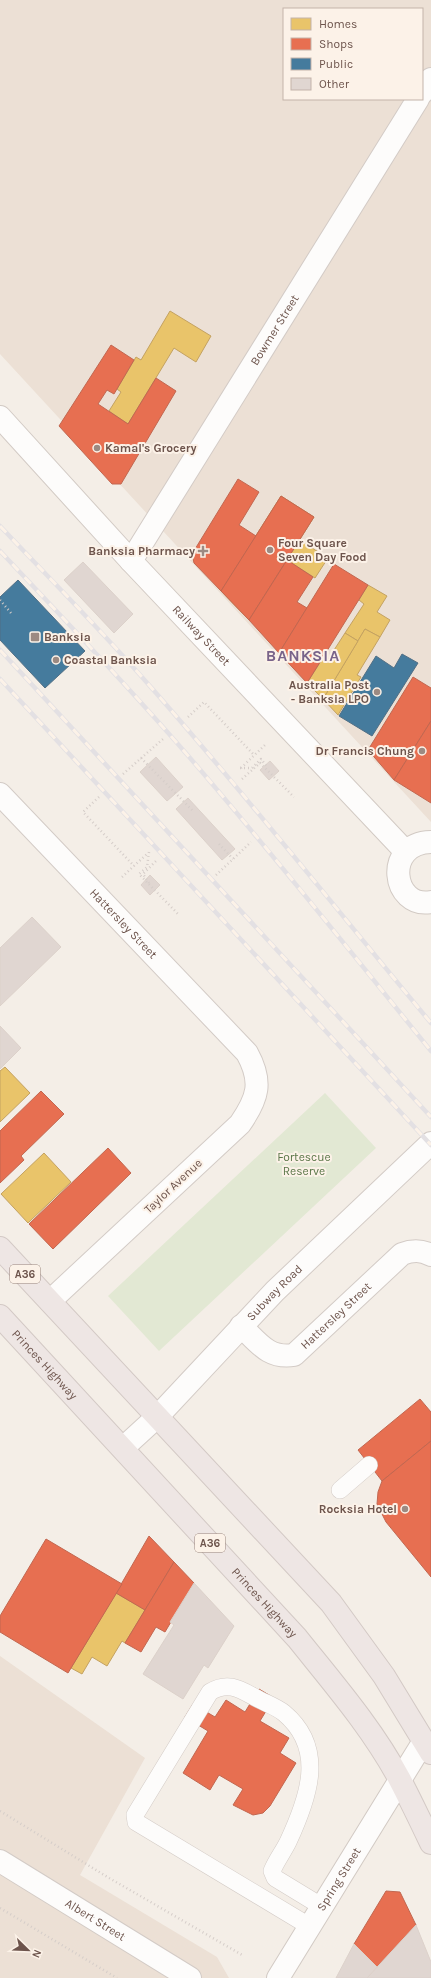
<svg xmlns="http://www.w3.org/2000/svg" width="431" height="1978" font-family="Karla,sans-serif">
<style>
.residential{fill:#ece0d5;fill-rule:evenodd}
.green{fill:#e2e8d3}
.homes{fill:#e9c46a;stroke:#c4a261}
.shops{fill:#e76f51;stroke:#c26750}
.public{fill:#457b9d;stroke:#516f85}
.building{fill:#e0d6d1;stroke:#dcd1ca}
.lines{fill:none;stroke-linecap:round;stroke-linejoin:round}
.lane-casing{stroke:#d3cbc6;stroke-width:18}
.street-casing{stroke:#d3cbc6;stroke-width:24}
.secondary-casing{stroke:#d2cac4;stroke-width:24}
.highway-casing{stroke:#d3c9c5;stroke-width:24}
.path{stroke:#d5cdc9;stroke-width:2.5;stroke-dasharray:1 3;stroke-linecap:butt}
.lane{stroke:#fdfcfb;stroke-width:17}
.street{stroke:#fdfcfb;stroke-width:22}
.secondary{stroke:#fdfcfb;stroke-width:22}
.highway{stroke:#eee6e4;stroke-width:22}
.rail-casing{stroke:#e3e0e3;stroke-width:4.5}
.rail{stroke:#fcf2e8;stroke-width:3;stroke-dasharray:9;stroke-linecap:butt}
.poi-dot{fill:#9c8a82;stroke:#fcf2e8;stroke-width:1.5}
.labels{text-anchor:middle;stroke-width:4;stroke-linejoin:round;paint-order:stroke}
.shield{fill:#fcf2e8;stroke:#98837b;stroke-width:1}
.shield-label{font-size:11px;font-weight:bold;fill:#6d544c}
.street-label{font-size:12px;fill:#6d544c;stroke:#fcf2e8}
.poi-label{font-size:12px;font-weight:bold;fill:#6d544c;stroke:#fcf2e8;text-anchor:start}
.park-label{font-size:12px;fill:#5b7749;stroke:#fcf2e8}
.district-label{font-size:16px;font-weight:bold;letter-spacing:1px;fill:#79648a;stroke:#fcf2e8}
</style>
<rect width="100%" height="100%" fill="#f4eee7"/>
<!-- residential -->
<g class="residential">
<path d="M0,0H431V822L0,354ZM284,9H422V99H284Z"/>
<polygon points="0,1656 145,1758 80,1875 217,1957 229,1978 0,1978"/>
</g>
<!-- green -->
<polygon class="green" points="325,1093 376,1148 159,1351 108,1296"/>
<!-- homes -->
<g class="homes">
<polygon points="170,311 211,336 196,362 174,348 128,424 109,411 121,392 117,389 136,357 141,360"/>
<polygon points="281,496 314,517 249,620 221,591"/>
<polygon points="299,540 328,558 315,578 287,560"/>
<polygon points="368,585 387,596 377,612 390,620 380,637 365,629 358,641 345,633 364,604 359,600"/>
<polygon points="365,629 380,637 357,675 361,677 338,715 323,699"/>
<polygon points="345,633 358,641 323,699 307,683 323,658 327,661"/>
<polygon points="5,1067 30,1093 0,1122 0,1071"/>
<polygon points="44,1153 71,1182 28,1223 1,1194"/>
<polygon points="116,1593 145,1610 125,1643 122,1641 107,1666 92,1657 82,1674 71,1668"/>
</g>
<!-- shops -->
<g class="shops">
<polygon points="111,345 134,360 114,394 107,390 98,404 128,424 156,378 176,391 121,484 112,484 59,426"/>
<polygon points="238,479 259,492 239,525 256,536 221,591 194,563 192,554"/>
<polygon points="281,496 314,517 249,620 221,591"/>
<polygon points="287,560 313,577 297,602 307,608 279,653 249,620"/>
<polygon points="334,564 368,585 307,683 279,653"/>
<polygon points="413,677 431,688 431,721 394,780 368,750"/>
<polygon points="431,721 431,803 394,780"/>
<polygon points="41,1091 64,1114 21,1156 24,1160 0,1183 0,1131"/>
<polygon points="108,1148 131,1173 53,1249 29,1224"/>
<polygon points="420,1399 431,1412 431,1441 382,1481 358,1450"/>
<polygon points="431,1441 431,1577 386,1522 377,1504 378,1492 382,1481"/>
<polygon points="149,1536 174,1562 145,1610 116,1593"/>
<polygon points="46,1539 122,1584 68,1673 0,1632 0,1616"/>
<polygon points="174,1562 194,1583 165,1632 156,1627 141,1652 125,1643"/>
<polygon points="259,1689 274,1698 260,1721 289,1738 280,1753 296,1763 270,1806 263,1813 253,1815 233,1805 243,1789 219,1775 210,1790 183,1773 208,1731 185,1717 193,1704 215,1717 226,1700 245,1712"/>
<polygon points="386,1891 400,1892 416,1925 377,1967 354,1944"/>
</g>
<!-- public -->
<g class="public">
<polygon points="18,580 85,651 45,688 0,640 0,597"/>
<polygon points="402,654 418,663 372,736 339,716 376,656 394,668"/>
</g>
<!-- building -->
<g class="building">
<polygon points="83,562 133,614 114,633 64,580"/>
<polygon points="156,757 183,787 167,801 140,772"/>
<polygon points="270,761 279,771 269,780 260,770"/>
<polygon points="188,798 235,849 222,860 176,809"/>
<polygon points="150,875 160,885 150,895 141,885"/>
<polygon points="32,917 61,947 0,1006 0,948"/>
<polygon points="0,1026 21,1048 0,1069"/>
<polygon points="194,1583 234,1626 208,1668 204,1665 183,1699 143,1674 174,1625 170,1622"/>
<polygon points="416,1925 431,1962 431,1978 367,1978"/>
<polygon points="354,1944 377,1967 367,1978 336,1978"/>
</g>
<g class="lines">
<defs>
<g id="lane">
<polyline points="340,1490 369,1465"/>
<path d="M309,1926L136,1822L135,1815L210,1692C230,1680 242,1691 260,1700C268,1704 278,1708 284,1713C327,1749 308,1799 288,1842C283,1852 276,1861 272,1871L275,1878L321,1906"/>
</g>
<g id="street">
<polyline points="422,93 431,79"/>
<path id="s1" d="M131,561L418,99"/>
<path id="s2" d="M0,794L247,1053C263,1082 258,1098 240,1124L50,1301"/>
<path id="s3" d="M241,1326C258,1342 268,1359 294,1355L402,1254C413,1250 421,1250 431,1255"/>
<path id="s4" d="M123,1448L158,1416L275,1291L431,1143"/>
<path id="s5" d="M0,1861L190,1978"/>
</g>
<g id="secondary">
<path id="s6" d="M0,417L131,561L405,851"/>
<path d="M431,842C383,843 392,909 431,902"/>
<path id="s7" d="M278,1978L424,1741"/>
</g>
<g id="highway">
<polyline points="0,1248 331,1603 384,1676 431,1753"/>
<path id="s8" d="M0,1316L297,1638C333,1683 373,1729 400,1780C411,1801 421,1822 431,1843"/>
</g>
</defs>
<!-- lane casing -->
<use href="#lane" class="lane-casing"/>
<!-- street casing -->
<use href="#street" class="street-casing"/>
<!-- secondary casing -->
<use href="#secondary" class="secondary-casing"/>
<!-- highway casing -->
<use href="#highway" class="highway-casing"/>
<!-- path -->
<g class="path">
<polyline points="0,600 11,613"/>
<polyline points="188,717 204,702 254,755"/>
<polyline points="141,758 193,811"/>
<polyline points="240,768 252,768 261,759 268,768"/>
<polyline points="241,768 265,745"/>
<polyline points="123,774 163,739"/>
<polyline points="242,779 260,763 294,797"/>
<polyline points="99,797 83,812 134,866"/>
<polyline points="219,844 233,859"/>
<polyline points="149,852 147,867 139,874 178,914"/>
<polyline points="216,875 251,842"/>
<polyline points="122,877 148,853"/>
<polyline points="149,883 143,874 157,860"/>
<polyline points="0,1811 109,1878 244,1956"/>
<polyline points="0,1908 117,1978"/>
</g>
<!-- lane -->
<use href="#lane" class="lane"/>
<!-- street -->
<use href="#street" class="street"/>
<!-- secondary -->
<use href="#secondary" class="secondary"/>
<!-- highway -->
<use href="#highway" class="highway"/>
<defs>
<g id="rail">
<path d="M0,526C50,579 101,630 149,685C246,795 337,910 431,1023"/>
<path d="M0,551C62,617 125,683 184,751C269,849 350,951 431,1051"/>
<polyline points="0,650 431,1117"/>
<polyline points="0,679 431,1145"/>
</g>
</defs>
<!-- rail casing -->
<use href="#rail" class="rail-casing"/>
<!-- rail -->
<use href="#rail" class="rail"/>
</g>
<!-- markers -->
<g class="poi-dot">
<circle cx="97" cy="448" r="4"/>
<circle cx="270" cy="550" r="4"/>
<path d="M201 545h4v4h4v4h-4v4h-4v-4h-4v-4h4z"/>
<rect x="30" y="632" width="10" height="10" rx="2"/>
<circle cx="56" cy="660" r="4"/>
<circle cx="377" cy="692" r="4"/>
<circle cx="422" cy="751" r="4"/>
<circle cx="405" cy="1509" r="4"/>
</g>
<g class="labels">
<!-- shield labels -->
<g class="shield">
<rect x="10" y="1265" width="30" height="18" rx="3"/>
<rect x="195" y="1534" width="30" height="18" rx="3"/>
</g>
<g class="shield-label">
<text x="25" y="1278">A36</text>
<text x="210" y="1547">A36</text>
</g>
<!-- street labels -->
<g class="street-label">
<text dy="4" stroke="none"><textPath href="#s1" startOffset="272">Bowmer Street</textPath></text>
<text dy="4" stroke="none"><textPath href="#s6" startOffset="297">Railway Street</textPath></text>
<text dy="4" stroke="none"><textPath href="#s2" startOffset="179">Hattersley Street</textPath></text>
<text transform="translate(173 1186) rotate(-43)" y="4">Taylor Avenue</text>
<text dy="4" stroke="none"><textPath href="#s4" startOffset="217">Subway Road</textPath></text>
<text dy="4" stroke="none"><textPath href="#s3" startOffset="121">Hattersley Street</textPath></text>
<text dy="4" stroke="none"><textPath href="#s8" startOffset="66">Princes Highway</textPath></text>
<text dy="4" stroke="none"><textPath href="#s8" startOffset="390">Princes Highway</textPath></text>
<text dy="4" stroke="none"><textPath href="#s7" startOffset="116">Spring Street</textPath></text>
<text dy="4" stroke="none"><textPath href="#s5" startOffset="112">Albert Street</textPath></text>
</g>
<!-- poi labels -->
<g class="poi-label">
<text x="105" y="452">Kamal's Grocery</text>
<text x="278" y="547">Four Square<tspan x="278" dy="14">Seven Day Food</tspan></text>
<text x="195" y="555" text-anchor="end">Banksia Pharmacy</text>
<text x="44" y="641">Banksia</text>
<text x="64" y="664">Coastal Banksia</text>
<text x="369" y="689" text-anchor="end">Australia Post<tspan x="369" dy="14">- Banksia LPO</tspan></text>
<text x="414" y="755" text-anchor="end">Dr Francis Chung</text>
<text x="397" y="1513" text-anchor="end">Rocksia Hotel</text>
</g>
<!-- park labels -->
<g class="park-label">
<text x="304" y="1161">Fortescue<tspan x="304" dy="14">Reserve</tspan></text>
</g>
<!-- district labels -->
<g class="district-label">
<text x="303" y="661">BANKSIA</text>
</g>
</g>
<!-- legend -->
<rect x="283" y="8" width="140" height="92" fill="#fcf2e8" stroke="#c3b3aa"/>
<rect x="291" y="18" width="20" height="12" fill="#e9c46a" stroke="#c3b3aa"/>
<text x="319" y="28" font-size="12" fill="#6d544c">Homes</text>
<rect x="291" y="38" width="20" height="12" fill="#e76f51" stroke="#c3b3aa"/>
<text x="319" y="48" font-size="12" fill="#6d544c">Shops</text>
<rect x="291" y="58" width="20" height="12" fill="#457b9d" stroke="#c3b3aa"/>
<text x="319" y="68" font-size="12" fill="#6d544c">Public</text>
<rect x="291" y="78" width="20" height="12" fill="#e0d6d1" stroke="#c3b3aa"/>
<text x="319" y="88" font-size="12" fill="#6d544c">Other</text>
<!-- north arrow -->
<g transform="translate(28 1950) rotate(113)" stroke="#fcf2e8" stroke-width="3" paint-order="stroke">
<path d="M0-3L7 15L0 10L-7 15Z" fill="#6d544c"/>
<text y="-6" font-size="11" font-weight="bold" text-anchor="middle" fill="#6d544c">N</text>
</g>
</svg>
